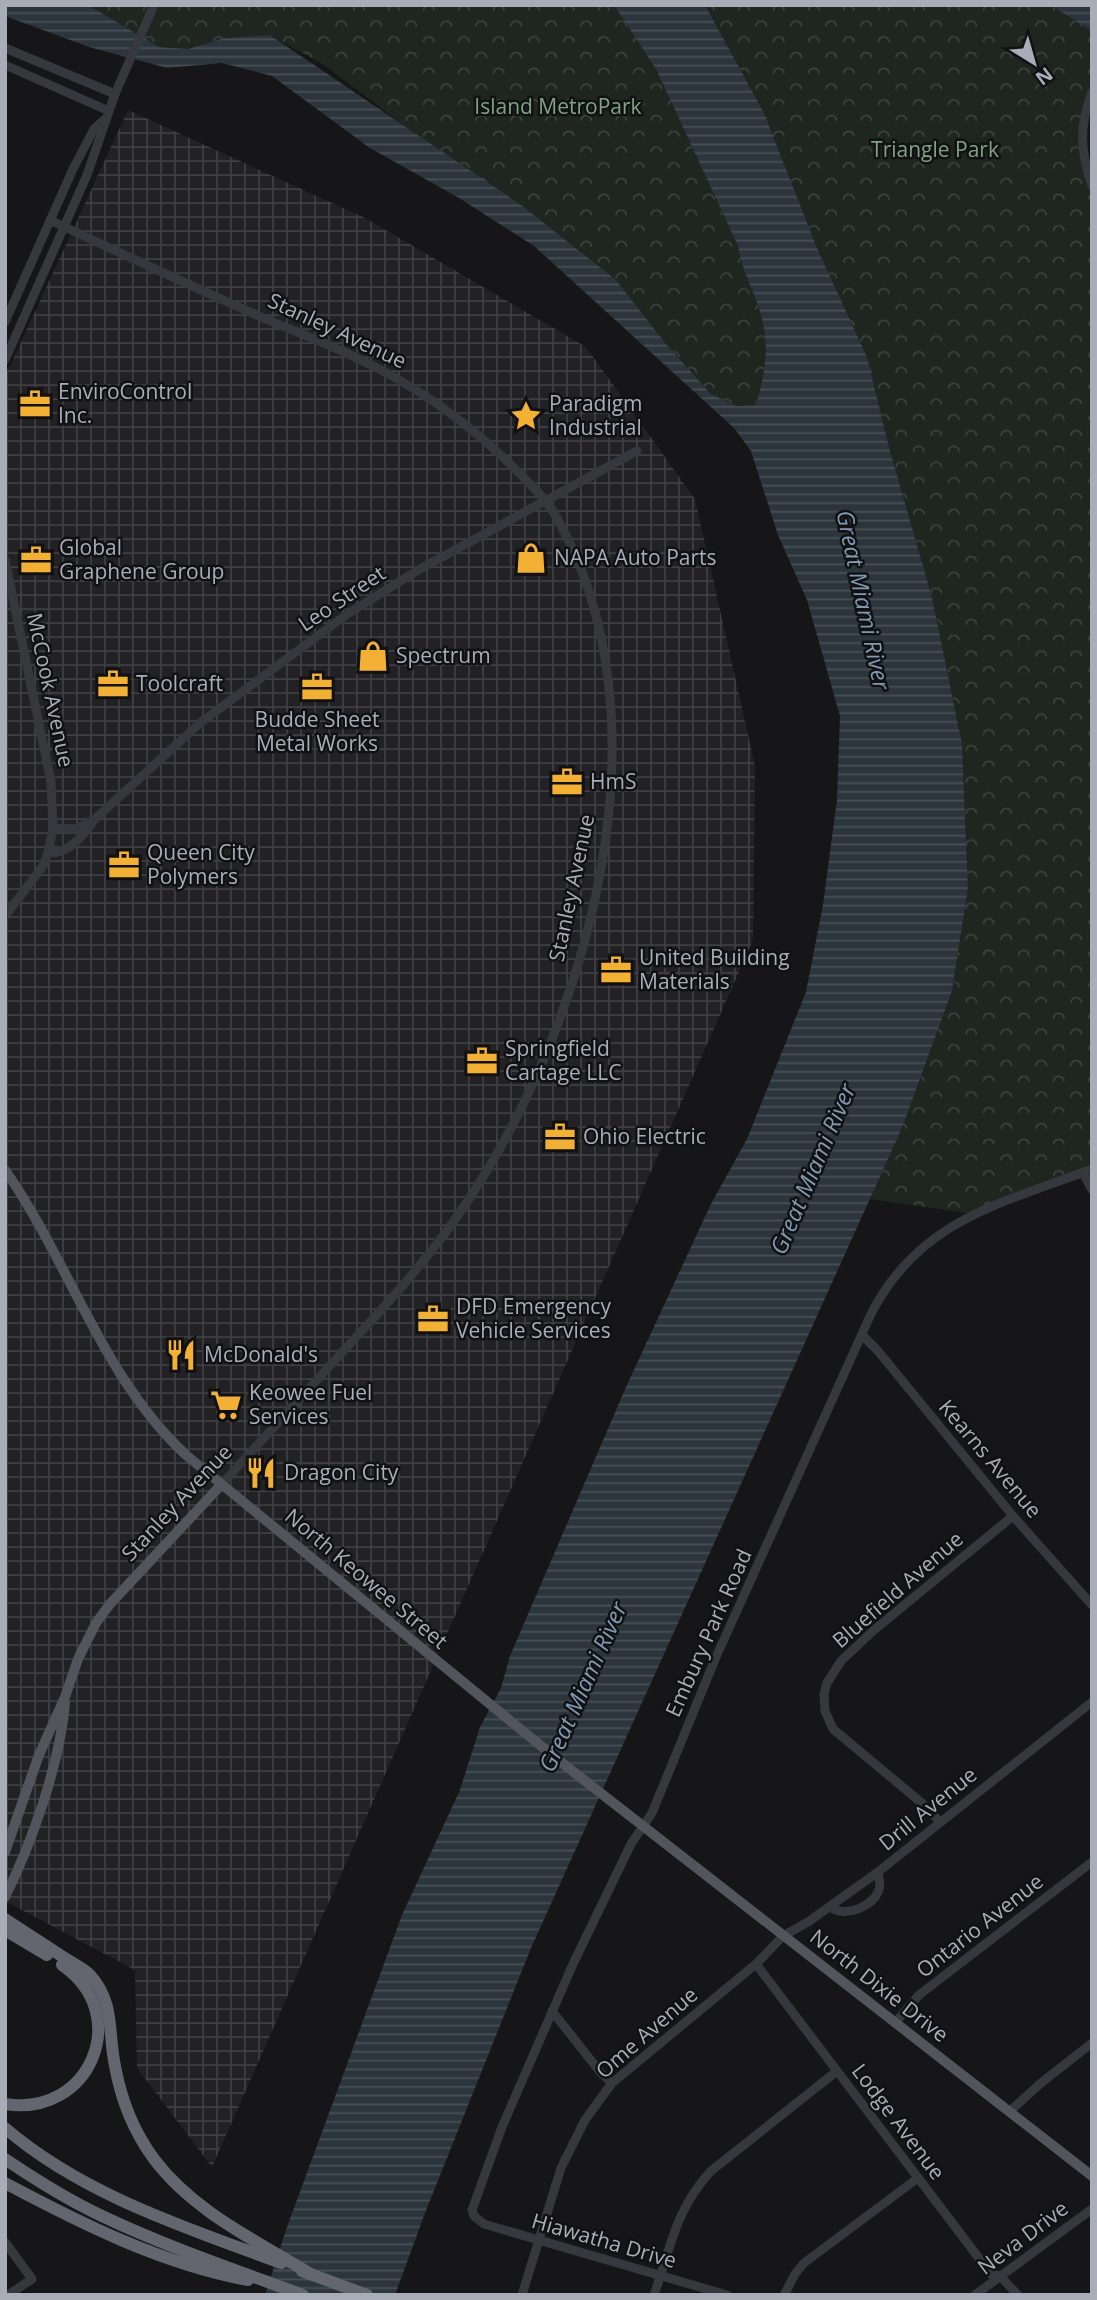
<svg xmlns="http://www.w3.org/2000/svg" width="1097" height="2300" font-family="'Open Sans',sans-serif">
<style>
.industrial{fill:url(#industrial-grid)}
.park{fill:url(#park-crowns)}
.water{fill:url(#water-rules)}
.lines{fill:none;stroke-linecap:round;stroke-linejoin:round}
.minor{stroke:#37383d;stroke-width:9}
.major{stroke:#53555c;stroke-width:10}
.highway{stroke:#63666e;stroke-width:12}
.labels{text-anchor:middle;stroke-width:5;stroke-linejoin:round;paint-order:stroke}
.park-label{font-size:21px;fill:#7fa381;stroke:#111113}
.street-label{font-size:21px;fill:#a8adb8;stroke:#111113}
.poi-label{font-size:21px;fill:#a8adb8;stroke:#111113;text-anchor:start}
.water-label{font-size:23px;font-style:italic;fill:#7f9bb3;stroke:#111113}
</style>
<defs>
<pattern id="industrial-grid" width="8" height="8" patternUnits="userSpaceOnUse" patternTransform="scale(1.75)"><rect width="8" height="8" fill="#222225"/><path d="M0 4h8M4 0v8" fill="none" stroke="#3f3f43"/></pattern>
<pattern id="park-crowns" width="20" height="18" patternUnits="userSpaceOnUse" patternTransform="scale(1.75)"><rect width="20" height="18" fill="#1e261f"/><path d="M2 6a3 3 0 1 1 6 0M12 15a3 3 0 1 1 6 0" fill="none" stroke="#3c433d"/></pattern>
<pattern id="water-rules" width="6" height="5" patternUnits="userSpaceOnUse" patternTransform="scale(1.75)"><rect width="6" height="5" fill="#2c353c"/><path d="M0 2.5h6" fill="none" stroke="#485056"/></pattern>
</defs>
<rect width="100%" height="100%" fill="#161618"/>
<!-- industrial -->
<polygon class="industrial" points="128,110 365,218 586,347 695,499 755,766 753,940 212,2167 137,2068 135,1970 5,1901 5,373 11,364"/>
<!-- park -->
<g class="park">
<path d="M88,5H614L656,69L738,246C742,274 758,297 763,324C769,354 764,376 756,405L737,406L711,394L665,343L521,205L422,139L324,65L270,35L225,38L188,49L159,47Z"/>
<polygon points="705,5 1050,5 1092,31 1092,92 1082,123 1092,186 1092,1169 974,1214 870,1199 902,1128 952,991 968,888 962,744 932,597 890,451 867,357 817,248 764,113"/>
</g>
<!-- water -->
<g class="water">
<path d="M5,5H88L159,47L188,49L225,38L270,35L521,205L616,280L665,343L711,394L737,406L756,405C764,376 769,354 763,324C758,297 742,274 738,246L656,69L614,5H705L764,113L817,248L867,357L890,451L932,597L962,744L968,888L952,991L902,1128L531,1948L425,2213L395,2295H265L287,2227L402,1915L460,1790L480,1727L501,1688L510,1656L626,1387L711,1204L747,1139L806,992L823,905L837,800L840,716L807,600L778,535L751,451L734,428L534,246L459,198L370,148L272,76L222,63L167,68L89,47L5,16Z"/>
<polygon points="1050,5 1092,5 1092,31"/>
</g>
<g class="lines">
<!-- minor -->
<g class="minor">
<polyline points="5,48 115,94"/>
<polyline points="5,65 109,111"/>
<path d="M1092,92C1079,127 1080,150 1092,186"/>
<path d="M50,220C120,253 189,285 259,316C293,331 327,343 361,360C414,385 464,420 507,461C524,478 545,497 557,518C671,721 591,1013 471,1196C435,1251 392,1299 347,1347C305,1393 263,1439 221,1485"/>
<polyline points="5,322 73,169 94,129 105,119"/>
<polyline points="5,360 87,175 115,94 154,5"/>
<polyline points="5,560 51,782 53,828 48,853 43,866 5,916"/>
<polyline points="53,828 76,829 95,819 200,723 346,615 420,569 637,451"/>
<path d="M48,853C69,853 81,838 92,823"/>
<polyline points="1083,1173 1092,1190"/>
<polyline points="862,1335 878,1351 1013,1516 1092,1605"/>
<polyline points="939,1821 923,1804 833,1729 825,1711 824,1694 827,1683 841,1661 874,1630 1013,1516"/>
<path d="M830,1907C846,1918 872,1907 879,1890C881,1884 879,1878 878,1872"/>
<polyline points="756,1964 991,2274 1000,2276 1018,2295"/>
<polyline points="552,2011 601,2073 612,2083"/>
<polyline points="895,2023 919,1995 1092,1862"/>
<polyline points="1009,2112 1041,2083 1092,2043"/>
<polyline points="5,2242 32,2279 8,2295"/>
<polyline points="522,2295 561,2168 585,2120 612,2083 756,1964 783,1936 808,1922 878,1872 1092,1702"/>
<path d="M654,2295C671,2247 675,2210 711,2171L837,2071"/>
<path d="M727,2295L484,2224L474,2216L472,2210L502,2127L573,1964L631,1844L652,1813L716,1657L871,1314C919,1220 1000,1204 1092,1169"/>
<polyline points="784,2295 795,2274 804,2263 918,2178"/>
<polyline points="975,2295 1092,2209"/>
</g>
<!-- major -->
<g class="major">
<path d="M5,1170C70,1263 102,1377 186,1455L557,1759L1092,2176"/>
<polyline points="5,1852 39,1755 65,1697 78,1659 96,1623 110,1604 221,1485"/>
<path d="M5,1897C32,1843 60,1763 65,1703"/>
</g>
<!-- highway -->
<g class="highway">
<path d="M5,1919C24,1932 44,1944 63,1957C72,1963 83,1968 90,1975C115,2002 108,2034 115,2066C121,2099 134,2132 154,2159C193,2211 255,2240 309,2273"/>
<polyline points="5,1930 47,1955"/>
<path d="M5,2104C90,2118 134,2014 62,1965"/>
<path d="M5,2128C83,2195 187,2228 281,2263"/>
<path d="M5,2159C36,2180 68,2200 102,2216C167,2247 236,2270 303,2295"/>
<path d="M5,2183C82,2224 162,2264 248,2280"/>
<polyline points="302,2271 367,2295"/>
</g>
</g>
<!-- icons -->
<defs>
<symbol id="office-bare" viewBox="-9 -9 18 18"><path d="M-6-3h4V-5.5h4V-3h4V5H-6ZM-1-4.5V-3h2v-1.5ZM-6 0V1H6V0Z" fill="#f2b134" stroke="#111113" stroke-width="2.5" paint-order="stroke"/></symbol>
<symbol id="sight-bare" viewBox="-9 -9 18 18"><path d="M0-6L1.8-2.2L6-1.7L2.9 1.2L3.7 5.4L0 3.3L-3.7 5.4L-2.9 1.2L-6-1.7L-1.8-2.2Z" fill="#f2b134" stroke="#111113" stroke-width="2.5" paint-order="stroke"/></symbol>
<symbol id="shop-bare" viewBox="-9 -9 18 18"><path d="M-5-2.5h2.3a2.7 3.5 0 0 1 5.4 0H5L5.5 6h-11ZM-1.5-2.5h3a1.5 2.3 0 0 0-3 0Z" fill="#f2b134" stroke="#111113" stroke-width="2.5" paint-order="stroke"/></symbol>
<symbol id="restaurant-bare" viewBox="-9 -9 18 18"><path d="M-5-6h1v4h1v-4h1v4h1v-4h1v5L-1.5 .5V6h-2V.5L-5-1ZM5-6V6H3V1.5H1.5Q1.5-4 5-6Z" fill="#f2b134" stroke="#111113" stroke-width="2.5" paint-order="stroke"/></symbol>
<symbol id="supermarket-bare" viewBox="-9 -9 18 18"><path d="M-6-5.5h2.5l.6 2H6L4.5 2H-2.5L-4.4-4H-6ZM-1.5 3.2a1.3 1.3 0 1 0 .1 0ZM3 3.2a1.3 1.3 0 1 0 .1 0Z" fill="#f2b134" stroke="#111113" stroke-width="2.5" paint-order="stroke"/></symbol>
</defs>
<g fill-rule="evenodd">
<use href="#office-bare" x="13" y="382" width="44" height="44"/>
<use href="#sight-bare" x="504" y="394" width="44" height="44"/>
<use href="#shop-bare" x="509" y="536" width="44" height="44"/>
<use href="#office-bare" x="14" y="538" width="44" height="44"/>
<use href="#shop-bare" x="351" y="634" width="44" height="44"/>
<use href="#office-bare" x="91" y="662" width="44" height="44"/>
<use href="#office-bare" x="295" y="665" width="44" height="44"/>
<use href="#office-bare" x="545" y="760" width="44" height="44"/>
<use href="#office-bare" x="102" y="843" width="44" height="44"/>
<use href="#office-bare" x="594" y="948" width="44" height="44"/>
<use href="#office-bare" x="460" y="1039" width="44" height="44"/>
<use href="#office-bare" x="538" y="1115" width="44" height="44"/>
<use href="#office-bare" x="411" y="1297" width="44" height="44"/>
<use href="#restaurant-bare" x="159" y="1333" width="44" height="44"/>
<use href="#supermarket-bare" x="204" y="1383" width="44" height="44"/>
<use href="#restaurant-bare" x="239" y="1451" width="44" height="44"/>
</g>
<g class="labels">
<!-- park labels -->
<g class="park-label">
<text x="558" y="114">Island MetroPark</text>
<text x="935" y="157">Triangle Park</text>
</g>
<!-- street labels -->
<g class="street-label">
<text transform="translate(337 331) rotate(25)" y="7">Stanley Avenue</text>
<text transform="translate(342 599) rotate(-34)" y="7">Leo Street</text>
<text transform="translate(50 690) rotate(78)" y="7">McCook Avenue</text>
<text transform="translate(572 888) rotate(-78)" y="7">Stanley Avenue</text>
<text transform="translate(990 1459) rotate(50)" y="7">Kearns Avenue</text>
<text transform="translate(177 1503) rotate(-47)" y="7">Stanley Avenue</text>
<text transform="translate(366 1579) rotate(40)" y="7">North Keowee Street</text>
<text transform="translate(898 1590) rotate(-41)" y="7">Bluefield Avenue</text>
<text transform="translate(709 1633) rotate(-66)" y="7">Embury Park Road</text>
<text transform="translate(928 1809) rotate(-39)" y="7">Drill Avenue</text>
<text transform="translate(980 1926) rotate(-38)" y="7">Ontario Avenue</text>
<text transform="translate(879 1986) rotate(38)" y="7">North Dixie Drive</text>
<text transform="translate(647 2033) rotate(-41)" y="7">Ome Avenue</text>
<text transform="translate(898 2122) rotate(53)" y="7">Lodge Avenue</text>
<text transform="translate(1023 2238) rotate(-37)" y="7">Neva Drive</text>
<text transform="translate(604 2241) rotate(16)" y="7">Hiawatha Drive</text>
</g>
<!-- poi labels -->
<g class="poi-label">
<text x="58" y="399">EnviroControl<tspan x="58" dy="24">Inc.</tspan></text>
<text x="549" y="411">Paradigm<tspan x="549" dy="24">Industrial</tspan></text>
<text x="59" y="555">Global<tspan x="59" dy="24">Graphene Group</tspan></text>
<text x="554" y="565">NAPA Auto Parts</text>
<text x="396" y="663">Spectrum</text>
<text x="136" y="691">Toolcraft</text>
<text x="317" y="727" text-anchor="middle">Budde Sheet<tspan x="317" dy="24">Metal Works</tspan></text>
<text x="590" y="789">HmS</text>
<text x="147" y="860">Queen City<tspan x="147" dy="24">Polymers</tspan></text>
<text x="639" y="965">United Building<tspan x="639" dy="24">Materials</tspan></text>
<text x="505" y="1056">Springfield<tspan x="505" dy="24">Cartage LLC</tspan></text>
<text x="583" y="1144">Ohio Electric</text>
<text x="456" y="1314">DFD Emergency<tspan x="456" dy="24">Vehicle Services</tspan></text>
<text x="204" y="1362">McDonald's</text>
<text x="249" y="1400">Keowee Fuel<tspan x="249" dy="24">Services</tspan></text>
<text x="284" y="1480">Dragon City</text>
</g>
<!-- water labels -->
<g class="water-label">
<text transform="translate(863 600) rotate(78)" y="8">Great Miami River</text>
<text transform="translate(813 1169) rotate(-67)" y="8">Great Miami River</text>
<text transform="translate(583 1687) rotate(-66)" y="8">Great Miami River</text>
</g>
</g>
<!-- border -->
<rect width="1097" height="2300" fill="none" stroke="#a8adb8" stroke-width="14"/>
<!-- north arrow -->
<g transform="translate(1034 63) rotate(143)" stroke="#111113" stroke-width="5" paint-order="stroke">
<path d="M0-5L12 26L0 18L-12 26Z" fill="#a8adb8"/>
<text y="-10" font-size="19" font-weight="bold" text-anchor="middle" fill="#a8adb8">N</text>
</g>
</svg>
